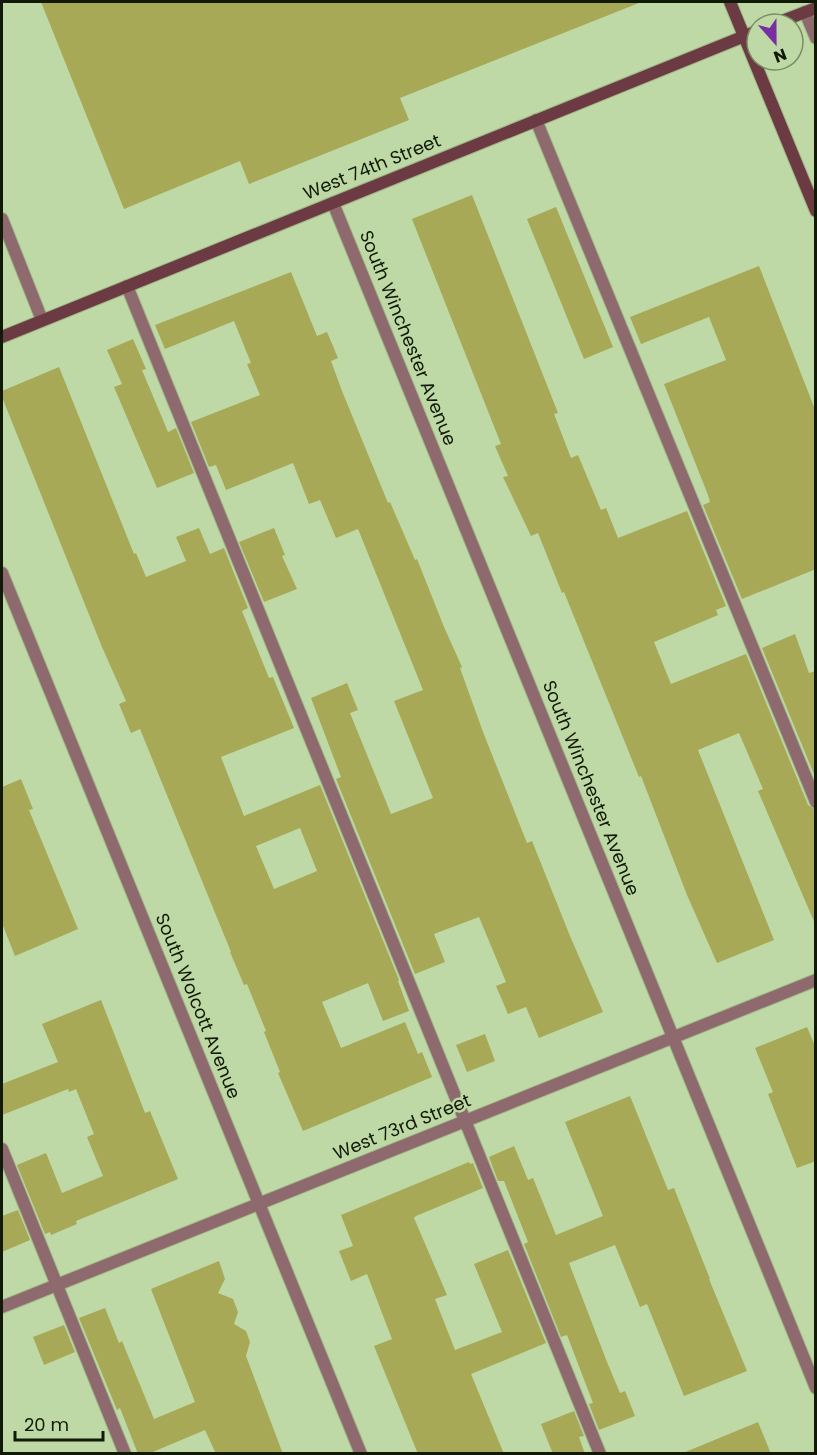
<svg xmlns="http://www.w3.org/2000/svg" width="817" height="1455" font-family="Poppins,sans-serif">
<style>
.building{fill:#a7a957;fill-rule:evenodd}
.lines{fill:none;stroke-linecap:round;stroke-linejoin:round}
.lane-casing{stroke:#9fb789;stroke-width:14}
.street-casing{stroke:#9fb789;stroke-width:14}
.secondary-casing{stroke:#9fb789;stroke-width:14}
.lane{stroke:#8e6a6e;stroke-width:12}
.street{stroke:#8e6a6e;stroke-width:12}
.secondary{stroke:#6c3a42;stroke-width:12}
.labels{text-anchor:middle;stroke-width:5;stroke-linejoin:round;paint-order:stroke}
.street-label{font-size:18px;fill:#111a07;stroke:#bed9a5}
</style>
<rect width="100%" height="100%" fill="#bed9a5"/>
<!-- building -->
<g class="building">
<polygon points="41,2 639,2 639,3 400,98 409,120 249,184 240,161 124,209"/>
<polygon points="472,195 558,413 554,414 571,458 578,455 601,510 606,508 618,538 687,511 726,606 716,610 718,615 654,642 671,684 746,654 808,805 816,810 816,926 758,791 763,789 739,733 698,750 774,940 717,963 687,895 641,776 639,777 581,634 564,592 562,593 538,533 531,536 503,477 508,476 495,446 501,444 412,219"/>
<polygon points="556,207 613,347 584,359 527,219"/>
<polygon points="759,266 816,412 816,569 742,599 703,505 710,502 708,495 664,384 726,360 709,317 641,344 630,317"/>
<polygon points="291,272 317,336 327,332 338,358 331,361 342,391 388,503 390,502 415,560 417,559 444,627 462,667 460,668 483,732 527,843 532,841 570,936 603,1012 539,1038 526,1007 508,1014 496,986 506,982 479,917 434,934 445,962 415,974 336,779 341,777 311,698 347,683 358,710 350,713 391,814 433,798 394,701 423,690 358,529 336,538 320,500 309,504 293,463 226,490 216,465 209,467 191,422 260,395 247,364 251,363 234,321 165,349 155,325"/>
<polygon points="133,339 146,369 142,370 168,432 176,428 194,473 157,488 114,387 122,384 107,350"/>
<path d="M59,367L134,554L136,553L146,577L186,561L176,537L199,528L210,554L224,548L248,608L242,611L269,678L273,677L294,728L221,757L244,816L320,785L399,980L398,981L409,1011L383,1021L368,983L322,1002L341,1048L405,1022L418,1054L422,1052L432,1077L303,1131L278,1073L280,1072L264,1032L266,1031L247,984L244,985L230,952H231L140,729L131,733L119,704L126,701L102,647L2,397V391ZM300,828L317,871L274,889L256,846Z"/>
<polygon points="274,528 285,555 282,556 297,589 264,602 239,542"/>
<polygon points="795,634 809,673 816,671 816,779 762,648"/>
<polygon points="21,779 33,809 29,810 78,929 15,956 2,923 2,787"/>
<polygon points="101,1000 145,1113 150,1111 178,1179 76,1221 77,1224 51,1235 50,1232 45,1234 17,1165 46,1153 62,1193 103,1176 87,1137 94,1134 76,1089 69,1092 68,1089 2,1115 2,1084 58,1062 42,1024"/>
<polygon points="807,1027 816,1048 816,1161 797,1168 768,1094 773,1092 755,1048"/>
<polygon points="485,1034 495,1061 467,1072 456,1045"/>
<polygon points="630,1096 668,1190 674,1188 710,1279 709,1279 747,1371 684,1396 647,1304 640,1307 615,1245 569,1263 607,1362 620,1393 625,1391 635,1416 599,1430 589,1404 593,1403 567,1335 561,1337 524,1244 528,1242 504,1181 498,1181 489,1157 514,1146 528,1180 533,1178 556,1235 603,1216 565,1122"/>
<polygon points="469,1162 470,1164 473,1163 483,1188 416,1216 414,1218 447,1295 435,1299 455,1350 502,1332 474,1264 508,1250 546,1343 471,1374 504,1454 418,1454 374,1346 392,1339 367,1274 351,1281 339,1251 353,1246 341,1215"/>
<polygon points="18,1210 30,1240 2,1252 2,1216"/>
<polygon points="219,1261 225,1279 218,1293 233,1299 238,1312 234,1324 246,1331 250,1342 246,1356 283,1454 216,1454 205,1430 148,1454 138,1454 120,1408 117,1410 79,1318 105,1308 119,1343 122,1341 154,1419 195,1402 151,1289"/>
<polygon points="64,1325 75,1352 44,1365 33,1337"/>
<polygon points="574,1411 584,1436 579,1437 585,1454 553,1454 541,1424"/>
<polygon points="758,1422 771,1454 683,1454 683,1453"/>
</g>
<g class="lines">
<defs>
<g id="lane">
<polyline points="805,12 816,38"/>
<polyline points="536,120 816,802"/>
<polyline points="2,219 42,320"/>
<polyline points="127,286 600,1454"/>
<polyline points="2,1149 125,1454"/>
</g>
<g id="street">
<polyline points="333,203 816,1388"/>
<polyline points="2,573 361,1454"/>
<polyline points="2,1307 816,980"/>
</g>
<g id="secondary">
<polyline points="730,2 816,211"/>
<polyline points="774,24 816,8"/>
<polyline points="2,337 757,31"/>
</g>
</defs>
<!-- lane casing -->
<use href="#lane" class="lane-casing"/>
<!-- street casing -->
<use href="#street" class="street-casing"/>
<!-- secondary casing -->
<use href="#secondary" class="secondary-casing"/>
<!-- lane -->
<use href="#lane" class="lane"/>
<!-- street -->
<use href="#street" class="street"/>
<!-- secondary -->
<use href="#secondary" class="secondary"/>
</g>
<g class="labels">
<!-- street labels -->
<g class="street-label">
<text transform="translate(372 167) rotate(-22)" y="6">West 74th Street</text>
<text transform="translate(408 338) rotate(68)" y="6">South Winchester Avenue</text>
<text transform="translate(591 788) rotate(68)" y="6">South Winchester Avenue</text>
<text transform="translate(198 1006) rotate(68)" y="6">South Wolcott Avenue</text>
<text transform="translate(402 1127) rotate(-22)" y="6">West 73rd Street</text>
</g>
</g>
<!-- border -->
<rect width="817" height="1455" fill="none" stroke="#111a07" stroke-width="6"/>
<!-- north arrow -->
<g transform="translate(775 42) rotate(159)"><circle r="28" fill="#bed9a5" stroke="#798d66" stroke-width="1.5"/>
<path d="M0-4.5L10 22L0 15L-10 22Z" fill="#772fa1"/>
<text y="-9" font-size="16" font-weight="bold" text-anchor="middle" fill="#111a07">N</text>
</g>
<!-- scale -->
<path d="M15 1431v9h88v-9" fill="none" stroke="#111a07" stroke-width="3"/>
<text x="24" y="1431" font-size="18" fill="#111a07" stroke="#bed9a5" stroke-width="4.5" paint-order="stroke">20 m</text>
</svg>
